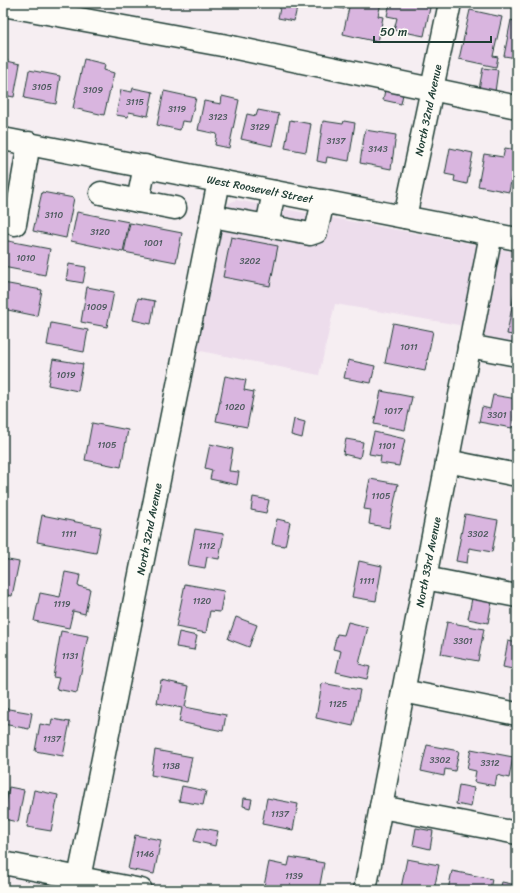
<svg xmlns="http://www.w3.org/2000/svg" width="520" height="893" font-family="Sriracha,sans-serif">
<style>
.built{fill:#edddec}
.building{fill:#d9b5df;stroke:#1f3d34}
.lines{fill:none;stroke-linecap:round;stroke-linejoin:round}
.minor-casing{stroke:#1f3d34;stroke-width:25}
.minor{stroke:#fdfcf7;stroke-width:22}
.labels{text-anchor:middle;stroke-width:3;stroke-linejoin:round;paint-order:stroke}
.number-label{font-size:9px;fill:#4e5b5f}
.street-label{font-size:11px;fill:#1f3d34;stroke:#fdfcf7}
</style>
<rect width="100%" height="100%" fill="#f6eef2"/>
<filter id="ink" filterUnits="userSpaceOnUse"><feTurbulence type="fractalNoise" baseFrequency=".025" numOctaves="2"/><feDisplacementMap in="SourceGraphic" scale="8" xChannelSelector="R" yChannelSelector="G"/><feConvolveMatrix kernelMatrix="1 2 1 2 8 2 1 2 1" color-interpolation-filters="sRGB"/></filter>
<g filter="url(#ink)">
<!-- built -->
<polygon class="built" points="236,200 517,252 517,343 491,338 459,325 335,304 319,375 196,350 225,210 229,203"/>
<!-- building -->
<g class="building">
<polygon points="281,3 298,3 294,21 278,18"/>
<polygon points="316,3 346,3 344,9"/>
<polygon points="350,3 381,3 378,16 383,17 378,42 343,34"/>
<polygon points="390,3 431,3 424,36 394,30 397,18 387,16"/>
<polygon points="470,10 502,17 493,56 498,57 496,67 459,59"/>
<polygon points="511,20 517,22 517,58 504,56"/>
<polygon points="84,59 105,64 104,70 114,73 104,115 73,108"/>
<polygon points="7,61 20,64 14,97 3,95 3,72 5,72"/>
<polygon points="483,68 498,70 495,92 479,89"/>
<polygon points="29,70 60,76 56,104 24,98"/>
<polygon points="386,85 404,89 401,104 383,100"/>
<polygon points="133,88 153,92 148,116 129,112 128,117 116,115 121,90 132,92"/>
<polygon points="164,91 196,98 190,122 182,121 180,130 157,125"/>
<polygon points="222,96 239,100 229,148 215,145 217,134 198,130 204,101 221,104"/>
<polygon points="258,110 279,114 272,146 241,139 247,114 256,116"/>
<polygon points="290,120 311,124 306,152 285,148"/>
<polygon points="323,121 343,124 344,121 355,123 349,161 327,157 326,163 317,161"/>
<polygon points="365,130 396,135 391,169 360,163"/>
<polygon points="450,148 473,153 467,184 454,181 455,176 445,174"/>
<polygon points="505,148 517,150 509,192 478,186 484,154 503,157"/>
<polygon points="42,192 74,198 66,238 33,231"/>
<polygon points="77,212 129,222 123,252 71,241"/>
<polygon points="130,223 182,233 176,262 124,252"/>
<polygon points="231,237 278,246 270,286 223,277"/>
<polygon points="3,240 50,249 45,275 3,267"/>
<polygon points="69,264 86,267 83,283 66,280"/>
<polygon points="3,283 42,290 37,316 3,309"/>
<polygon points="516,284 517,285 517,336 507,334"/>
<polygon points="87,287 114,292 107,327 81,322"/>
<polygon points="138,298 155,301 151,324 133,320"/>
<polygon points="51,323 88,330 84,352 47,345"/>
<polygon points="393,323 433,331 425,371 385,363"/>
<polygon points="53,359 83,364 78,391 48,385"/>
<polygon points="348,360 375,366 371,383 344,378"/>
<polygon points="225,376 246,380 244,390 254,392 247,427 216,421"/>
<polygon points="381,391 412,397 405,430 374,424"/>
<polygon points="493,395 517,399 512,428 479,422 482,407 490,409"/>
<polygon points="294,419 305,422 302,438 291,435"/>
<polygon points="92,423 128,430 121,467 85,460"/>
<polygon points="374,432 405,439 399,466 380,463 381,456 369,454"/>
<polygon points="346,439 363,442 360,458 343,454"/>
<polygon points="210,444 233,449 229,471 239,472 237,485 210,479 212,470 205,468"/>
<polygon points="370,479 398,484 389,528 369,524 371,510 364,509"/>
<polygon points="253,497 269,500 266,513 251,510"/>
<polygon points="465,514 498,520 492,552 469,548 467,563 456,561"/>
<polygon points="42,515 101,527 96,553 37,542"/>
<polygon points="277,519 290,522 285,546 272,544"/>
<polygon points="517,525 517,550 512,549"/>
<polygon points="195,529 224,534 219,559 207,557 205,568 188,565"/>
<polygon points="3,559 19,562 12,596 3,594"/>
<polygon points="359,561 382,566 376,601 352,597"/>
<polygon points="65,572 80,575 78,586 90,589 85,614 73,611 69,628 34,621 40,593 60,597"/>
<polygon points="185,584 224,591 220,612 210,611 206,633 176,627"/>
<polygon points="473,593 493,597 488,623 468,619"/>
<polygon points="236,617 257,625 249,647 228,639"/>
<polygon points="348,622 368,627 359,664 370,667 367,679 336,672 341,651 333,649 337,634 344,635"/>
<polygon points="447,622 484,629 478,661 441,654"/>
<polygon points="61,631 88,636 77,693 56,689 59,678 53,677"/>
<polygon points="179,632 197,636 194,650 176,647"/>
<polygon points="508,641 517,643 517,670 503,667"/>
<polygon points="161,680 189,686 185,707 226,715 223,731 179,722 182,708 157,703"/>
<polygon points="322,683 360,690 353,726 316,718"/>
<polygon points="3,708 32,713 29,729 3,724"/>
<polygon points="52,719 70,722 63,756 35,751 40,724 51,726"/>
<polygon points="427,745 459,751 455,771 445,769 444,776 421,771"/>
<polygon points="471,749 513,757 509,778 497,775 495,786 474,782 476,771 467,769"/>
<polygon points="155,750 192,757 187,782 151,775"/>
<polygon points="459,785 474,788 471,807 456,804"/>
<polygon points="182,786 206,791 203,805 179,801"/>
<polygon points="9,787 24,790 18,822 3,819"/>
<polygon points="34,790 58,795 51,831 27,827"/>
<polygon points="244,798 252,799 250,808 243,806"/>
<polygon points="267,798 298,804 293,830 262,824"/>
<polygon points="198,827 218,831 215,846 194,841"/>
<polygon points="416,828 433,831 430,849 413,845"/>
<polygon points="135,835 161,840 154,874 128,869"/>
<polygon points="290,857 324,863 319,890 286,890 264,886 269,862 288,866"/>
<polygon points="407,859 439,865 434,890 401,888"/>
<polygon points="452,871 492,879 490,890 448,890"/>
<polygon points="502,882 517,885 517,890 500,890"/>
</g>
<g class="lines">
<defs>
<g id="minor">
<polyline points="3,5 222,45 517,107"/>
<polyline points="3,139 517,239"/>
<polyline points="145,166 138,201 175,208"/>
<polyline points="101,193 138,201"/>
<polyline points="212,216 310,234 316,232 323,201"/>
<polyline points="405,217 450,3"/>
<polyline points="15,224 29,143"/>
<polyline points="267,226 274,192"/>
<polyline points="469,346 517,355"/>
<polyline points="447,461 517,475"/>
<polyline points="425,578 517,596"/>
<polyline points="403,691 517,714"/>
<polyline points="381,807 517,833"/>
<polyline points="3,863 141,890"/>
<polyline points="79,878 219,181"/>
<polyline points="365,890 491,234"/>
</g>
</defs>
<!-- minor casing -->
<use href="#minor" class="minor-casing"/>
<!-- minor -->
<use href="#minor" class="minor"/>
</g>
</g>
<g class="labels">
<!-- number labels -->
<g class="number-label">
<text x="42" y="90">3105</text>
<text x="93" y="93">3109</text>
<text x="135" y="105">3115</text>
<text x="177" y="112">3119</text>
<text x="218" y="120">3123</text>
<text x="260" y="130">3129</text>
<text x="336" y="144">3137</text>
<text x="378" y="152">3143</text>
<text x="54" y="218">3110</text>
<text x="100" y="235">3120</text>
<text x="153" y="246">1001</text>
<text x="26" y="261">1010</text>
<text x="250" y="264">3202</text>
<text x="97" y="310">1009</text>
<text x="409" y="350">1011</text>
<text x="66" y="378">1019</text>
<text x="235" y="410">1020</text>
<text x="393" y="414">1017</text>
<text x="497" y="418">3301</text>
<text x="107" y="448">1105</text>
<text x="387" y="449">1101</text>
<text x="381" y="499">1105</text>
<text x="69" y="537">1111</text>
<text x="478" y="537">3302</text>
<text x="207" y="549">1112</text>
<text x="367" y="584">1111</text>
<text x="202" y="604">1120</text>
<text x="62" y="607">1119</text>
<text x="463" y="644">3301</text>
<text x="70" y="659">1131</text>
<text x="338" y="707">1125</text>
<text x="52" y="742">1137</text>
<text x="440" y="763">3302</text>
<text x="490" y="766">3312</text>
<text x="171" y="769">1138</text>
<text x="280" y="817">1137</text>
<text x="145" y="857">1146</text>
<text x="294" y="879">1139</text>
</g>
<!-- street labels -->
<g class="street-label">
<text transform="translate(428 110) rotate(-78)" y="4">North 32nd Avenue</text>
<text transform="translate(260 189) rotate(11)" y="4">West Roosevelt Street</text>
<text transform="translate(149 529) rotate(-79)" y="4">North 32nd Avenue</text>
<text transform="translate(428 562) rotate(-79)" y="4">North 33rd Avenue</text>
</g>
</g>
<!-- margin -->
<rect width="520" height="893" fill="none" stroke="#fdfcf7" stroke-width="16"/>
<rect x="8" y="8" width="504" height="877" fill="none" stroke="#1f3d34" stroke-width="1.5" filter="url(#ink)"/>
<!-- scale -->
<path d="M374 36v6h117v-6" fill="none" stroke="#1f3d34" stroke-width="2"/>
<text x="380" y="36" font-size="12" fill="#1f3d34" stroke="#fdfcf7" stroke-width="3" paint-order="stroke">50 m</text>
</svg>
